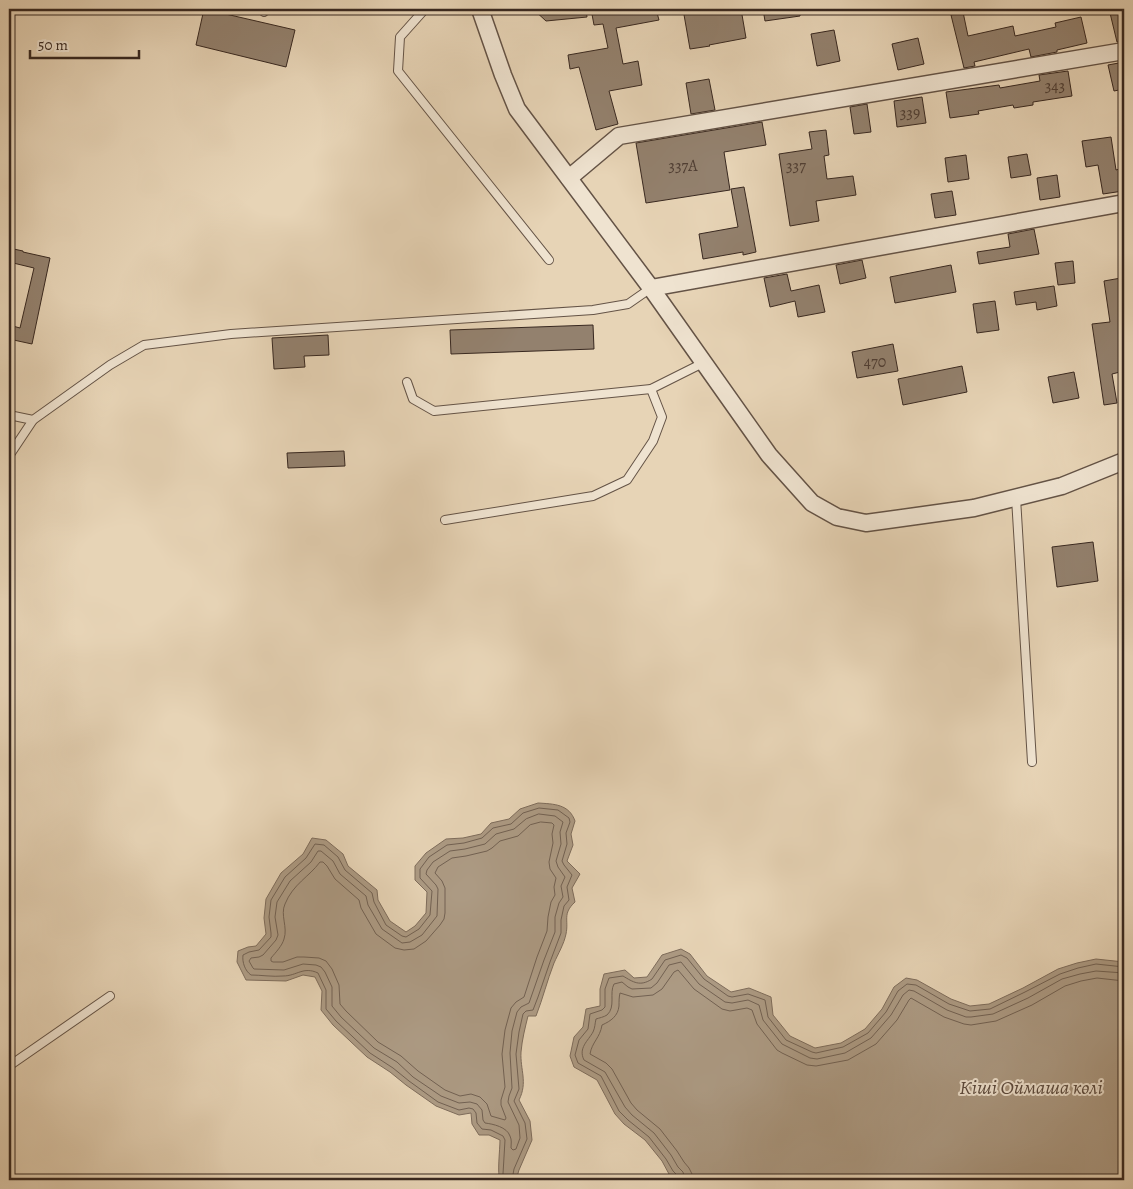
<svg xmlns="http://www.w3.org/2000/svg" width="1133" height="1189" font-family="Alegreya,serif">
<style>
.water{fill:#ac9a83;stroke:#7e6c5b}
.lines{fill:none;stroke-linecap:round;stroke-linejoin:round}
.shore{stroke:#726152;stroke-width:1}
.building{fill:#93816e;stroke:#382820}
.service-casing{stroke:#645346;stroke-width:10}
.minor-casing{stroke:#645346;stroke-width:19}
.service{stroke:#efe3d0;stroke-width:8}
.minor{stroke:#efe3d0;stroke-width:16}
.labels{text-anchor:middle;stroke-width:4;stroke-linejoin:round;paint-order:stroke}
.number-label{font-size:16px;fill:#4f3e34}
.water-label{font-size:20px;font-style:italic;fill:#5b4a3e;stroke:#efe3d0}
</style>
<rect width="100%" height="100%" fill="#e7d4b6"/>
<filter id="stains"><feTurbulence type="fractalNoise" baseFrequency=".004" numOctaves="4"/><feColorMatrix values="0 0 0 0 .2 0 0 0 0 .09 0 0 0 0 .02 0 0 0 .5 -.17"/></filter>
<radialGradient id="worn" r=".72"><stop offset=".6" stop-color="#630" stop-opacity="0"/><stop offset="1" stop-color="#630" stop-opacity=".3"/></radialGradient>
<!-- water -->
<g class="water">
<path d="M538,803C554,804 569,804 575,821L571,834L573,845L567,861L580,874L572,888L575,902C562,914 569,920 566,934C564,944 558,954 554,963C547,981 543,998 536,1016H528C525,1028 522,1040 521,1052C520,1070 528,1082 519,1100L530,1121L532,1140L519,1170L516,1180H500C497,1174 500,1149 500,1140L489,1135H479L472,1124L471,1113L459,1115L436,1106L406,1085L390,1072L367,1057L333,1025L321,1010L322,991L315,977L303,975L286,981L246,980L237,962L238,951L248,947L256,946L266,934L264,918L266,899L281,873L303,854L312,838L326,840L343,854L348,866L377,890L378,900L390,921L406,932L415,926L426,913L427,892L415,880V866L426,853L446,839L463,838L481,834L491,823L509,819L520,809Z"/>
<polygon points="681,949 690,954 707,976 731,992 749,988 771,997 773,1015 790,1036 815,1048 841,1043 865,1029 882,1009 894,987 906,978 917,980 951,999 970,1006 989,1004 1023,988 1058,969 1077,963 1096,959 1124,962 1124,1180 676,1180 669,1174 662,1161 645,1140 624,1124 615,1114 597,1080 574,1067 570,1056 574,1037 583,1027 586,1009 600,1006 600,989 604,974 625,970 634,978 647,977 662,955"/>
</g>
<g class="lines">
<!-- shore -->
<g class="shore">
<path d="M539,814L555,816L563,822L560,832L561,844L556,861L558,867L565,877L561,886L563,897L559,903L555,917V932L544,960L529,1003L521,1007L517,1012L512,1031L510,1053L512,1088L509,1096L508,1102L519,1125L520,1138L516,1149L513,1150L511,1148C511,1144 512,1140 510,1136C507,1127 493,1124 485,1123L483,1120L482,1110L477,1104L470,1102L459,1103L441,1096L413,1077L397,1062L374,1048L341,1017L332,1006V987L325,972L321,967L316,965L303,964L284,970L254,969L253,968L249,961L251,958L259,957L263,955L276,940L278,935L275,917L277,902L290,881L311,862L318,851H321L333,861L340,874L366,896L368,905L382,929L402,943L410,942L422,935L437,916L438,889L436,885L426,874L427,870L433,862L450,851L465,849L485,844L496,834L514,829L526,819Z"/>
<path d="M541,822L552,823L554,825L552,834L553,843L549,862L550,869L556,878L554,887L555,895L551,902L548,917L547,931L537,957L524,997L516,1002L511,1008L505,1030L502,1054L505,1087L501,1100V1105L506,1118L505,1120L491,1116L487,1104L480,1097L471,1094L460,1096L445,1090L418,1071L401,1056L378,1042L346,1011L340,1004L339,985L332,969L326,961L319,958L304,957H297L283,962H273L271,961V958C276,952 282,946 284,939C288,927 280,915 285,904C293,884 309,877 320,862H323L327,866L335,879L359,900L361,908L376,934L395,948L404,950L414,949L426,941L440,925L444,919L445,913V888L442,881L435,873L438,867L452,858L466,856L487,851L492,848L500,841L518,836L530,825Z"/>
<path d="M504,1180L503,1174L505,1140L503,1136L491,1130L482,1129L477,1123L476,1113L473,1109L469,1108L459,1110L438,1102L409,1081L393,1068L370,1053L336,1021L326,1009V990L318,973C303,966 297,976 283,976C273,977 261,975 251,975C245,971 242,962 243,955L249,952L259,950L271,937V933L269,917L271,900L285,877L306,858L315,844L324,845L338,857L345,870L372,893L374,902L386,925L402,936L406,937L419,929L430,915L432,891L420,878V869L429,857L447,845L464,843L482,838L493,828L511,824L523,813L539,808L558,810L569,818L570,822L566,833L567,844L562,861L564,865L572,875L567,887L569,900L564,906L561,920V933L550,962L538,997L533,1010L526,1011L523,1014L519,1032L516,1054L519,1089L514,1101L525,1123L527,1139L514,1169L512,1180"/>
<path d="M678,1180V1176L673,1171L666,1159L649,1137L628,1120L619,1111L601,1076L578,1063L575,1055L579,1040L588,1029L590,1014L602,1010L605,1007V989L609,978L623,976C633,982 640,987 652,979L665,960L681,955L687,958L704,979L728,996L732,997L748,994L765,1000L768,1017L786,1040L812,1052L816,1053L843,1047L868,1033L886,1012L898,991L907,984L916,985L949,1004L970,1011L990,1009L1025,992L1060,974L1078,968L1096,964L1124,967"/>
<path d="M685,1180L683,1172L678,1167L671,1155L654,1133L632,1115L625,1107L605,1072L584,1060C578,1048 588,1041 593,1032C595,1028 595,1023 596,1019C599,1018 604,1017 607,1015C616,1007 609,993 614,984L622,982L628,987L632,989L651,988L657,983L669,965L681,962L699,984L725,1002L732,1003L748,1000L759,1005L763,1020L782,1044L810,1058L817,1059L845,1053L871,1038L891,1015L903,995L909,990L914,991L947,1010L966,1017H971L993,1014L1028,998L1062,979L1080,974L1096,971L1124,973"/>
<path d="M692,1180V1174L689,1168L684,1162L677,1151L660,1129L637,1110L631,1103L612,1069L606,1063L590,1054C592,1042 600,1038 602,1025C611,1021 618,1016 619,1006C619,1001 619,997 620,993L633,997L653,995L662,989L674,972L678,970L694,989L722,1009L730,1011L747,1008L752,1010L757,1024L777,1050L782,1053L807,1065L816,1066L848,1060L876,1044L897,1020L909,1000L911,998L944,1017L964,1024L971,1025L996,1021L1032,1005L1065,986L1081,981L1097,978L1124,981"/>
</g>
</g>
<!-- building -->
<g class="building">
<polygon points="204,9 295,30 286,67 196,45"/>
<polygon points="533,9 586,9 587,17 546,21"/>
<polygon points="591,9 656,9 659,20 616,28 623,64 638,61 642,85 609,91 618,124 596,130 579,67 570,69 568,55 608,48 603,24 594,25"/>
<polygon points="683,9 704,9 704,13 729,9 741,9 746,38 709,45 710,46 690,49"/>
<polygon points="763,9 800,9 800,16 765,21"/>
<polygon points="1124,9 1124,41 1117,42 1110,13"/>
<polygon points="963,12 968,36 1013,26 1015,36 1056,27 1055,23 1081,17 1087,43 1057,50 1057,52 1031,57 1029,49 974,62 975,66 964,68 951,15"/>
<polygon points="834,30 840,61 817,66 811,34"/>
<polygon points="918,38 924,64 898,70 892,44"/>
<polygon points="1124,62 1124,89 1114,91 1108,65"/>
<polygon points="1068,71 1072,96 1033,102 1033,105 1014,108 1013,105 978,111 979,114 950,118 946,92 999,85 1000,88 1040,81 1039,75"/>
<polygon points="709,79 715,110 691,114 686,83"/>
<polygon points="922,97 926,123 897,127 894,101"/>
<polygon points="867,104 871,132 854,134 850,107"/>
<polygon points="762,122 766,145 724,152 730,190 646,203 636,143"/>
<polygon points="826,130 829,155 824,156 827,179 853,176 856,195 816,201 819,221 790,226 779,154 812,149 809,132"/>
<polygon points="1111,137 1116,170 1119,169 1123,191 1103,194 1098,165 1086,167 1082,141"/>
<polygon points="1027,154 1031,175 1011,178 1008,157"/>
<polygon points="966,155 969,179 948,182 945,158"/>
<polygon points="1057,175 1060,197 1040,200 1037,178"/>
<polygon points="744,187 756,252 743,255 743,252 703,259 699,234 738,227 731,189"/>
<polygon points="952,191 956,215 935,218 931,194"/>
<polygon points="1034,229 1039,254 979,264 977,252 1010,247 1008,234"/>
<polygon points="9,248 23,251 23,252 50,258 32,344 9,339 9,325 20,328 34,268 9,262"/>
<polygon points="862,260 866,278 840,284 836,265"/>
<polygon points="1073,261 1075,283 1058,285 1055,263"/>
<polygon points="951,265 956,292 895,303 890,277"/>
<polygon points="787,274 791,291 819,285 825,312 798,317 795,301 770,307 764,278"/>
<polygon points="1121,278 1124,299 1124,371 1112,374 1117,403 1104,405 1092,324 1110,322 1104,281"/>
<polygon points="1054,286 1057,306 1037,310 1036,302 1016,305 1014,292"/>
<polygon points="995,301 999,330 977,333 973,304"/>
<polygon points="593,325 594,349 451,354 450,330"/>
<polygon points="328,335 329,355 304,356 305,367 274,369 272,338"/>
<polygon points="893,344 898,371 857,378 852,352"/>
<polygon points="962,366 967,392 903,405 898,379"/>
<polygon points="1074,372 1079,398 1053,403 1048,377"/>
<polygon points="344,451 345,466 288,468 287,453"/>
<polygon points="1093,542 1098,581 1057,587 1052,547"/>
</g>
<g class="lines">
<defs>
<g id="service">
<polyline points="425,9 400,37 398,71 549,260"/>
<polyline points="264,12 265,9"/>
<polyline points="407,382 413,399 434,411 651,389 703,363"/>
<polyline points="9,415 33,420 110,365 144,345 231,334 593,310 628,304 651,288"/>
<polyline points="9,456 33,420"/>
<polyline points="1016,498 1032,762"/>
<polyline points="445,520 593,496 627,480 653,441 662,417 651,389"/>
<polyline points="9,1066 110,996"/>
</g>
<g id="minor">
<polyline points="480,9 503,75 517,109 651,288 769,455 812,503 837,517 866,523 974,508 1062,486 1124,461"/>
<polyline points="569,178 619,136 1124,51"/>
<polyline points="651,288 1124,203"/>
</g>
</defs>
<!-- service casing -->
<use href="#service" class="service-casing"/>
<!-- minor casing -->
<use href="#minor" class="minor-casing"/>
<!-- service -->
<use href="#service" class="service"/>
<!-- minor -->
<use href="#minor" class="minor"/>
</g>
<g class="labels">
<!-- number labels -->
<g class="number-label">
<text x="1055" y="91">343</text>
<text x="910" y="118">339</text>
<text x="683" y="171">337А</text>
<text x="796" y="171">337</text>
<text x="875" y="367">470</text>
</g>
<!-- water labels -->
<g class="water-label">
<text x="1031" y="1094">Кіші Оймаша көлi</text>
</g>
</g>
<!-- margin -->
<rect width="1133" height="1189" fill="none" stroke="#e7d4b6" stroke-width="30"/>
<rect x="10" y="10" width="1113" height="1169" fill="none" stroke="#382820" stroke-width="2.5"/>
<rect x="15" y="15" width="1103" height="1159" fill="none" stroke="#382820"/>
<!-- scale -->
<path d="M30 50v8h109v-8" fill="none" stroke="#382820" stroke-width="2.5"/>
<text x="38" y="50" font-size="15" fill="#382820" stroke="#efe3d0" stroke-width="4" paint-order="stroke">50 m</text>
<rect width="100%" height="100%" filter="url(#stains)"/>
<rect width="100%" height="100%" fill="url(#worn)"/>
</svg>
